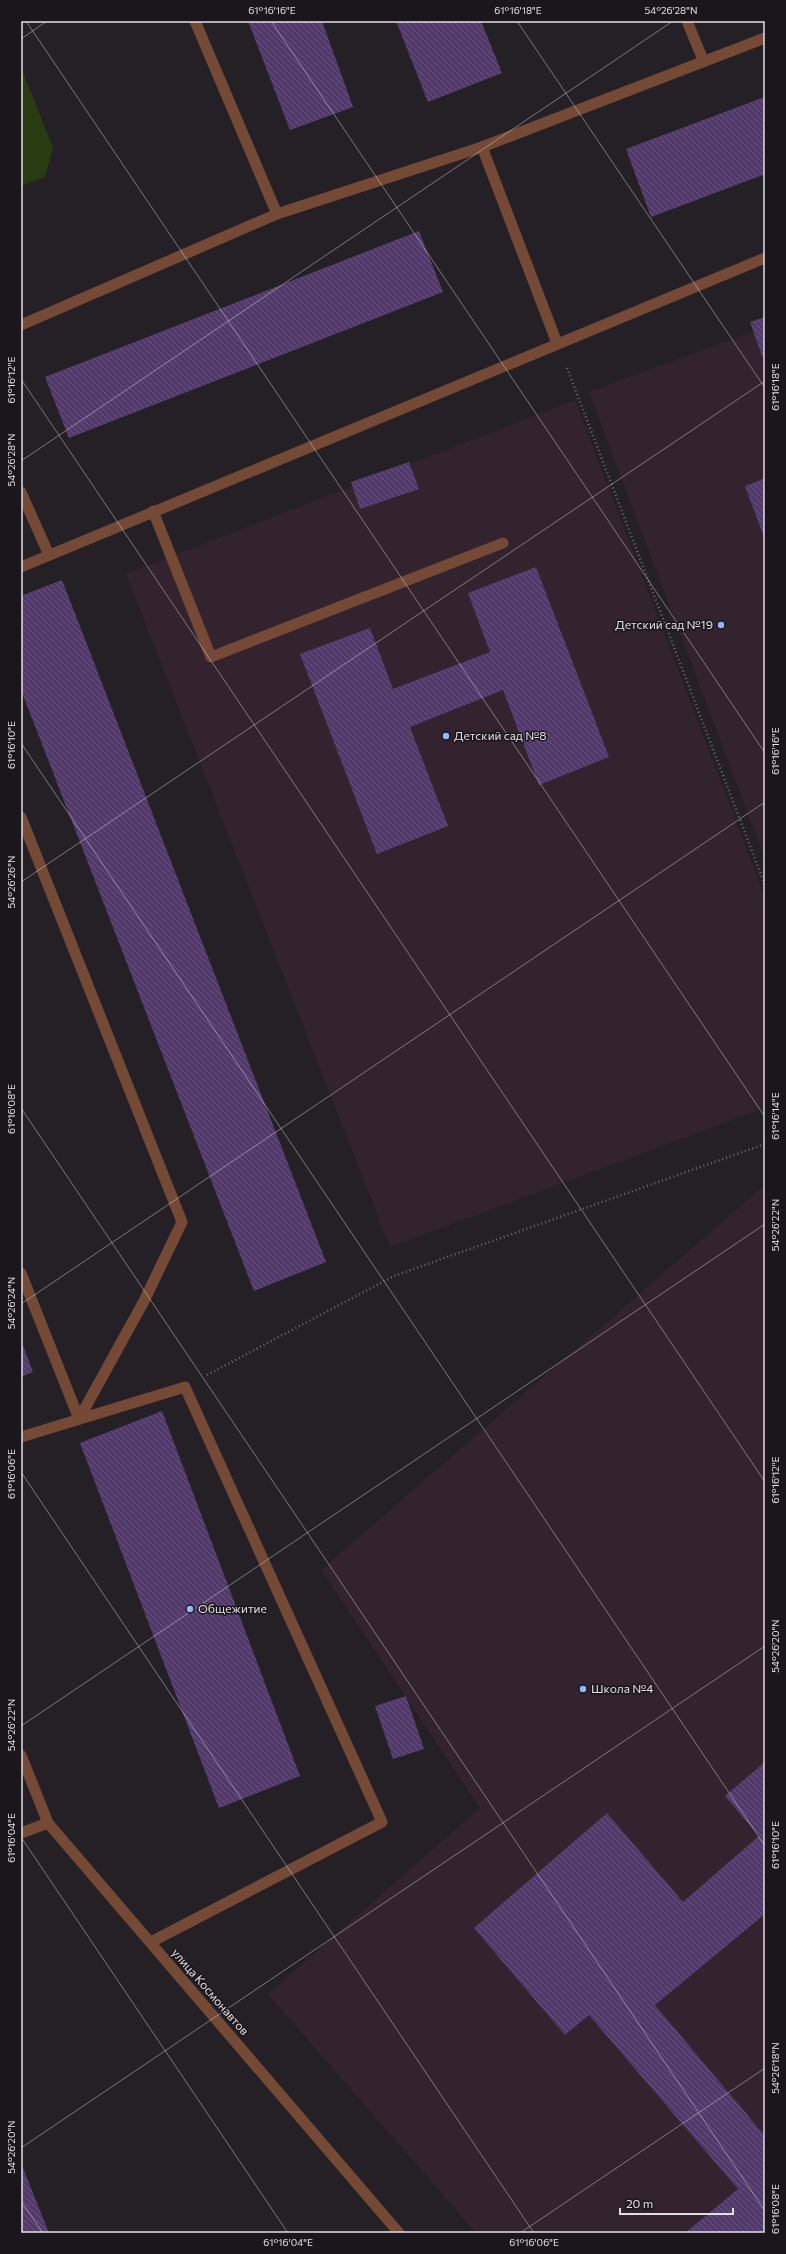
<svg xmlns="http://www.w3.org/2000/svg" width="786" height="2254" font-family="Commissioner,sans-serif">
<style>
.education{fill:#33232e}
.pitch{fill:#293c11}
.building{fill:url(#building-back-hatch)}
.lines{fill:none;stroke-linecap:round;stroke-linejoin:round}
.path{stroke:#6d696e;stroke-width:2.5;stroke-dasharray:1 3;stroke-linecap:butt}
.service{stroke:#744936;stroke-width:11}
.tertiary{stroke:#744936;stroke-width:11}
.ticks{fill:none;stroke:#e2dfe3;stroke-width:1;stroke-opacity:0.45}
.poi-dot{fill:#93b7fd;stroke:#1b161c;stroke-width:1.5}
.labels{text-anchor:middle;stroke-width:3;stroke-linejoin:round;paint-order:stroke}
.poi-label{font-size:12px;fill:#e2dfe3;stroke:#1b161c;text-anchor:start}
.street-label{font-size:12px;fill:#e2dfe3;stroke:#1b161c}
.neatline{fill:none;stroke:#e2dfe3;stroke-width:1.5}
.ticks-label{font-size:10px;text-anchor:middle;fill:#e2dfe3}
</style>
<defs>
<pattern id="building-back-hatch" width="6" height="6" patternUnits="userSpaceOnUse"><rect width="6" height="6" fill="#52396b"/><path d="M-1 5l2 2M0 0l6 6M5-1l2 2" fill="none" stroke="#6b5580"/></pattern>
</defs>
<rect width="100%" height="100%" fill="#252026"/>
<!-- education -->
<g class="education">
<polygon points="765,327 765,859 589,392"/>
<polygon points="575,400 765,897 765,1108 390,1247 126,574"/>
<polygon points="765,1185 765,2233 476,2233 268,1994 480,1808 321,1570"/>
</g>
<!-- pitch -->
<polygon class="pitch" points="21,67 53,148 45,177 21,186"/>
<!-- building -->
<g class="building">
<polygon points="248,21 322,21 353,107 290,130"/>
<polygon points="396,21 481,21 502,73 428,102"/>
<polygon points="765,97 765,174 651,217 626,149"/>
<polygon points="419,231 443,292 69,438 45,377"/>
<polygon points="765,317 765,355 762,356 750,322"/>
<polygon points="409,462 419,489 360,509 351,482"/>
<polygon points="765,478 765,540 745,486"/>
<polygon points="536,567 609,757 539,785 503,690 410,727 448,826 377,854 300,654 370,628 393,689 490,652 468,593"/>
<polygon points="62,580 326,1262 254,1291 21,690 21,596"/>
<polygon points="21,1340 33,1372 21,1377"/>
<polygon points="162,1411 300,1776 219,1808 80,1443"/>
<polygon points="406,1696 424,1749 393,1759 375,1706"/>
<polygon points="765,1762 765,1914 655,2005 765,2136 765,2233 685,2233 738,2189 589,2015 565,2035 474,1928 607,1813 683,1902 759,1836 725,1796"/>
<polygon points="21,2163 49,2233 21,2233"/>
</g>
<g class="lines">
<!-- path -->
<g class="path">
<polyline points="567,368 765,885"/>
<polyline points="207,1375 394,1276 765,1144"/>
</g>
<!-- service -->
<g class="service">
<polyline points="687,21 703,60"/>
<polyline points="482,147 557,343"/>
<polyline points="277,214 482,147 765,38"/>
<polyline points="21,325 277,214 195,21"/>
<polyline points="21,492 49,555"/>
<polyline points="153,511 211,657 503,543"/>
<polyline points="21,567 765,258"/>
<polyline points="21,817 182,1222 144,1301 79,1419"/>
<polyline points="21,1273 79,1419"/>
<polyline points="21,1437 185,1387 382,1822 151,1942"/>
</g>
<!-- tertiary -->
<g class="tertiary">
<polyline points="21,1755 48,1823 399,2233"/>
<polyline points="21,1833 48,1823"/>
</g>
</g>
<!-- ticks -->
<path class="ticks" d="M26,21L765,1117M271,21L765,753M517,21L765,388M763,21L765,24M21,39L47,21M21,379L765,1482M21,461L673,21M21,743L765,1846M21,882L765,381M21,1108L765,2211M21,1304L765,802M21,1472L534,2233M21,1726L765,1224M21,1837L288,2233M21,2148L765,1646M21,2201L43,2233M520,2233L765,2068"/>
<!-- markers -->
<g class="poi-dot">
<circle cx="721" cy="625" r="4"/>
<circle cx="446" cy="736" r="4"/>
<circle cx="190" cy="1609" r="4"/>
<circle cx="583" cy="1689" r="4"/>
</g>
<g class="labels">
<!-- poi labels -->
<g class="poi-label">
<text x="713" y="629" text-anchor="end">Детский сад №19</text>
<text x="454" y="740">Детский сад №8</text>
<text x="198" y="1613">Общежитие</text>
<text x="591" y="1693">Школа №4</text>
</g>
<!-- street labels -->
<g class="street-label">
<text transform="translate(210 1992) rotate(49)" y="4">улица Космонавтов</text>
</g>
</g>
<!-- border -->
<rect width="786" height="2254" fill="none" stroke="#1b161c" stroke-width="44"/>
<!-- scale -->
<path d="M620 2208v6h113v-6" fill="none" stroke="#e2dfe3" stroke-width="2"/>
<text x="626" y="2208" font-size="12" fill="#e2dfe3" stroke="#1b161c" stroke-width="3" paint-order="stroke">20 m</text>
<rect x="22" y="22" width="742" height="2210" class="neatline"/>
<g class="ticks-label">
<text x="272" y="14">61°16'16"E</text>
<text x="518" y="14">61°16'18"E</text>
<text x="671" y="14">54°26'28"N</text>
<text transform="translate(11 380) rotate(-90)" y="4">61°16'12"E</text>
<text transform="translate(775 387) rotate(-90)" y="4">61°16'18"E</text>
<text transform="translate(11 460) rotate(-90)" y="4">54°26'28"N</text>
<text transform="translate(11 745) rotate(-90)" y="4">61°16'10"E</text>
<text transform="translate(775 751) rotate(-90)" y="4">61°16'16"E</text>
<text transform="translate(11 882) rotate(-90)" y="4">54°26'26"N</text>
<text transform="translate(11 1109) rotate(-90)" y="4">61°16'08"E</text>
<text transform="translate(775 1116) rotate(-90)" y="4">61°16'14"E</text>
<text transform="translate(775 1225) rotate(-90)" y="4">54°26'22"N</text>
<text transform="translate(11 1303) rotate(-90)" y="4">54°26'24"N</text>
<text transform="translate(11 1474) rotate(-90)" y="4">61°16'06"E</text>
<text transform="translate(775 1480) rotate(-90)" y="4">61°16'12"E</text>
<text transform="translate(775 1646) rotate(-90)" y="4">54°26'20"N</text>
<text transform="translate(11 1725) rotate(-90)" y="4">54°26'22"N</text>
<text transform="translate(11 1838) rotate(-90)" y="4">61°16'04"E</text>
<text transform="translate(775 1845) rotate(-90)" y="4">61°16'10"E</text>
<text transform="translate(775 2068) rotate(-90)" y="4">54°26'18"N</text>
<text transform="translate(11 2147) rotate(-90)" y="4">54°26'20"N</text>
<text transform="translate(775 2209) rotate(-90)" y="4">61°16'08"E</text>
<text x="288" y="2246">61°16'04"E</text>
<text x="534" y="2246">61°16'06"E</text>
</g>
</svg>
